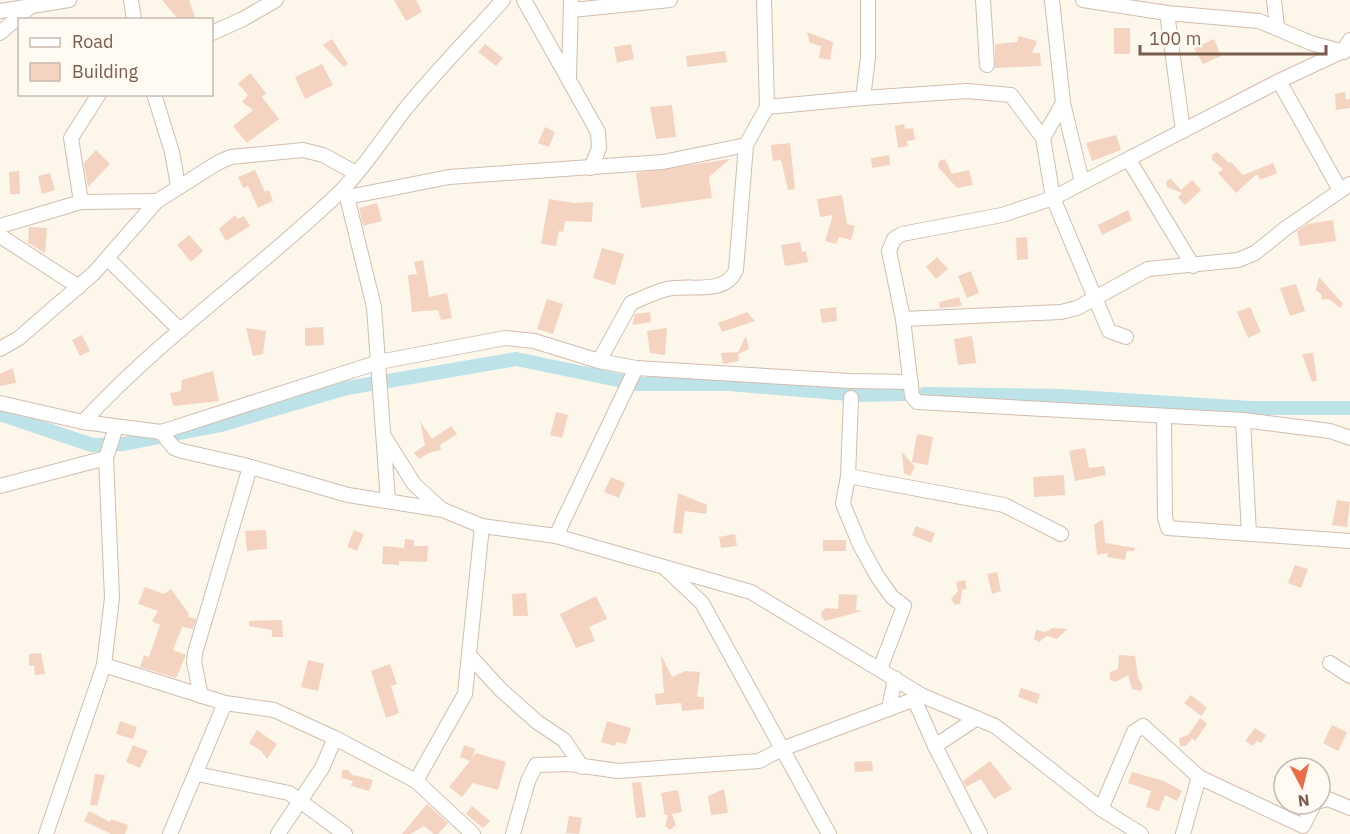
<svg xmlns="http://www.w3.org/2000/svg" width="1350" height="834" font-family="'IBM Plex Sans',sans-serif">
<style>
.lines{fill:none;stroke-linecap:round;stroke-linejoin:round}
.canal{stroke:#bde3e9;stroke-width:14}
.building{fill:#f4d4c1}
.minor-casing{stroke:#d2bdae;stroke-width:16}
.minor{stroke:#fff;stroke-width:14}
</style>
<rect width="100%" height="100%" fill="#fdf6eb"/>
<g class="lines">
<!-- canal -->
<g class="canal">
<polyline points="924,394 1061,396 1250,408 1350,408"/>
<polyline points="0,414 92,445 124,444 221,425 347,388 516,359 637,384 729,384 860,395 905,394"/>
</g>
</g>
<!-- building -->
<g class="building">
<polygon points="162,0 189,0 196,20 179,20"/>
<polygon points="394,0 416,0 422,12 406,21"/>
<rect x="1114" y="28" width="16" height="26"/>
<polygon points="807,32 833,42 830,60 819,58 821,46 810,43"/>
<polygon points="1019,36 1037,41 1032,53 1040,53 1041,66 995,68 995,44 1017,42"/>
<polygon points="332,39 348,64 344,67 323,45"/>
<polygon points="1214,39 1221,56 1203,64 1194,48"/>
<polygon points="485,44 503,58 496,66 478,52"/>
<polygon points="631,44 634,59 617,63 614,47"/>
<polygon points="725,51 727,62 687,67 686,56"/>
<polygon points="322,64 333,85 305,99 295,77"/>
<polygon points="250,73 266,93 262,97 279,119 247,143 233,126 253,110 242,102 248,95 238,84"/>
<polygon points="1345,92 1346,99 1350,99 1350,108 1336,110 1335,94"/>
<polygon points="672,105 676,137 656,139 650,107"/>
<polygon points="904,124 905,129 913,128 915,140 907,141 908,146 898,148 895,126"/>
<polygon points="545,127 555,132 549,147 538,143"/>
<polygon points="1116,135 1121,150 1092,161 1086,143"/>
<polygon points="790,143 795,189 788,190 781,160 773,161 771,145"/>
<polygon points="96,150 110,164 88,187 84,163"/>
<polygon points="1217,152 1229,163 1231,162 1243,175 1273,163 1277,173 1260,180 1257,174 1236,193 1218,173 1223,169 1212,160 1212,155"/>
<polygon points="889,155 890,165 872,168 871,158"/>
<polygon points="730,159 709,177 712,198 641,208 636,173"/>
<polygon points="945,159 952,174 969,170 973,185 957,188 938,167 939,161"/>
<polygon points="255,170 265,192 269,190 273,201 258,208 248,186 243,188 238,177"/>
<polygon points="19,171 20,194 10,194 9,172"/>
<polygon points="50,173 55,190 42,194 38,176"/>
<polygon points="1170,178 1181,190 1192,180 1201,190 1185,205 1178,197 1182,193 1167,187 1166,182"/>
<polygon points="842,195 847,224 855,226 851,240 839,237 836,244 825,241 833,215 820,217 817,199"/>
<polygon points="549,199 574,203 593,202 592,222 565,221 563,232 559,231 556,246 541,244"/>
<polygon points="377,203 382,221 363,226 359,208"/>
<polygon points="1128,210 1132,220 1102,235 1098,225"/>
<polygon points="235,215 238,219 244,216 250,226 226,241 219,229"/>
<polygon points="1333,220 1336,241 1300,246 1297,231 1308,224"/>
<polygon points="29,227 47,228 45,253 28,243"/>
<polygon points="189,235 203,251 191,262 177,245"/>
<polygon points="1027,237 1028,259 1017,260 1016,238"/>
<polygon points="800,242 802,252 806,251 808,262 785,266 781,245"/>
<polygon points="602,248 624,254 615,285 593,278"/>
<polygon points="937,257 948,269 936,279 926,267"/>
<polygon points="423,260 429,297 447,293 452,318 441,320 438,310 412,312 408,275 417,274 414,262"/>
<polygon points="971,271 979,293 967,298 958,276"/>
<polygon points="1319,277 1343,304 1340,308 1329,299 1322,300 1321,294 1316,290"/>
<polygon points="1296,284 1305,311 1290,316 1280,288"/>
<polygon points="959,297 962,306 940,308 939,302"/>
<polygon points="547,299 563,304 553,334 537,329"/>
<polygon points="836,307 837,321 822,323 820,309"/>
<polygon points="1250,307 1261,332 1248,338 1237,312"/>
<polygon points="650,312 651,322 632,325 635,314"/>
<polygon points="747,312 755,321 722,332 718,323"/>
<polygon points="323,327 324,345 305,346 305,328"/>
<polygon points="246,328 266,331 263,354 253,356"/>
<polygon points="667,328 665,355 650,353 647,331"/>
<polygon points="82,335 90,351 80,356 72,340"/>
<polygon points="746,336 749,349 738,354 739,361 723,364 721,353 738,352"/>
<polygon points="972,336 976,363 958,365 954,339"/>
<polygon points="1313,353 1317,381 1312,382 1302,354"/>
<polygon points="13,368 16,383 0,386 0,374"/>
<polygon points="213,371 219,401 173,406 170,393 181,391 182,380"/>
<polygon points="556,412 568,415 562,438 550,435"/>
<polygon points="420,421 432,439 451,426 457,434 440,445 441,450 429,453 419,459 414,453 425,445"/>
<polygon points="917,434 933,437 928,465 912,462"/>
<polygon points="1085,448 1089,468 1104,466 1106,475 1075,481 1069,451"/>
<polygon points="902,452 915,467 910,476 904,473"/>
<polygon points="1064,475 1065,495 1034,497 1033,477"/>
<polygon points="611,477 625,483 619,498 604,492"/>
<polygon points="678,493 707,505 706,514 685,511 682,534 673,533"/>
<polygon points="1337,500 1350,502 1347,527 1332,525"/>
<polygon points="1103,519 1105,543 1135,548 1134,551 1127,551 1125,560 1107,557 1108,553 1097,555 1094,525"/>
<polygon points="916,526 935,533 931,543 912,535"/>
<polygon points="266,530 267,549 247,551 245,531"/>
<polygon points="354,530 364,534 357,551 347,547"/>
<polygon points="735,534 737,546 721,548 719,537"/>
<polygon points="405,539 414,540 414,546 428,546 427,562 399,561 399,565 382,564 383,546 404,548"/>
<rect x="823" y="540" width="23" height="11"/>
<polygon points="1295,565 1308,569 1301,588 1288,583"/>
<polygon points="997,572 1001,591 992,594 987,574"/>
<polygon points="965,580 967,589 962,590 960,604 955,605 951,599 958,591 956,582"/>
<polygon points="145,587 164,594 171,589 189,614 188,617 196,619 193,629 182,627 173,650 186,655 176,678 140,667 144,655 149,657 160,625 152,621 158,611 138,604"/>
<polygon points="526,593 528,616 513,616 512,594"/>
<polygon points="839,594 857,595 856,610 862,611 825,621 821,616 822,611 826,608 838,609"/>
<polygon points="596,596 607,619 589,627 595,641 576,648 560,614"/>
<polygon points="282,620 283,637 272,637 272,630 249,626 249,621"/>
<polygon points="1052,628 1067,629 1057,639 1047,636 1039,642 1034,639 1036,630 1046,632"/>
<polygon points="41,653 45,674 35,675 34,665 29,666 29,654"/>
<polygon points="661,655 672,677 685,671 700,672 697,697 704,697 704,709 682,711 681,703 656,705 655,694 664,693"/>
<polygon points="1119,655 1135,656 1138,677 1143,686 1141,691 1132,689 1128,675 1116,682 1110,680 1110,672 1118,669"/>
<polygon points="308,660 324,664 318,691 301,687"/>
<polygon points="390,664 397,684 391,686 399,713 386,718 371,671"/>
<polygon points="1021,688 1040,694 1037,704 1018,697"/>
<polygon points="1191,695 1207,708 1201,716 1184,703"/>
<polygon points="1200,718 1207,724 1195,741 1192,738 1186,746 1180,746 1179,738 1188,735"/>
<polygon points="120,721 137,727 133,739 116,734"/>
<polygon points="607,721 631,728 626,744 616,742 615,746 601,742"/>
<polygon points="1332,725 1347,732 1338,751 1323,743"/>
<polygon points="1255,728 1266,735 1261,743 1257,741 1253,746 1245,741"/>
<polygon points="257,730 277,744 267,759 261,751 249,743"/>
<polygon points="133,745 148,751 140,768 126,762"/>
<polygon points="464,745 475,749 472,758 476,753 506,762 498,790 473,783 462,797 449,787 470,761 460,757"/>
<polygon points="872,761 873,771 855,772 854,762"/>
<polygon points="990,761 1012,789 994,799 981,779 966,787 963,781"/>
<polygon points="342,770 348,770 354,777 354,775 373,780 369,791 351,786 353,781 342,778"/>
<polygon points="1132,772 1164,781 1182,791 1177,801 1165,795 1159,811 1146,807 1151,791 1128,783"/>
<polygon points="95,774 105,775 97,806 90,805"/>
<polygon points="641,782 646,817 636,818 632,783"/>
<polygon points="724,789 728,813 711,815 708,796"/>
<polygon points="678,790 682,812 672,814 676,825 670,830 665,826 668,815 665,815 661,793"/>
<polygon points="427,804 448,823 438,834 434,834 424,826 410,834 402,834"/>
<polygon points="472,806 490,821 483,828 466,814"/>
<polygon points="89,811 110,822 111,819 128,825 125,834 111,834 84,821"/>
<polygon points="569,816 582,818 579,834 566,833"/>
</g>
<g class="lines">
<defs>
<g id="minor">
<polyline points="131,0 134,20"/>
<polyline points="524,0 598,132 599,148 591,168"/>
<polyline points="983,0 987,65"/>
<polyline points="1083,0 1167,13 1259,21 1311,43 1344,52"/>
<polyline points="1274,0 1277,27"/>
<polyline points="572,10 670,0"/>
<polyline points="0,11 69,0"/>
<polyline points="1167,13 1183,131"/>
<polyline points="0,33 31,6"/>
<polyline points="212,33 243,19 276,0"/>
<polyline points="1350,40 1343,51 1279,81 1053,198 1002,215 902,234 894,239 889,251 903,319 912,396 917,402 1243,420 1330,431 1350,438"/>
<polyline points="569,77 571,0"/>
<polyline points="1279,81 1340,190"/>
<polyline points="154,94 172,152 178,186"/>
<polyline points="863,98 967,91 1011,95 1043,138 1053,198 1109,331 1126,337"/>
<polyline points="1063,103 1082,182"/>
<polyline points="767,107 863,98 868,58 868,0"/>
<polyline points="1043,138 1063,103 1052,0"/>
<polyline points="1129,160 1193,266"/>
<polyline points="345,189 374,307 388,501"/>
<polyline points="348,197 449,177 663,162 746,145"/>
<polyline points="81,202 71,138 99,94"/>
<polyline points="0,226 81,202 157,201"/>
<polyline points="0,236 79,287"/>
<polyline points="108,259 179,329"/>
<polyline points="903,319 1061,312 1077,308 1148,269 1238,260 1255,253 1286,228 1350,184"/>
<polyline points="0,349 19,338 94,273 157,201 219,162 231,157 303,150 323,155 356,173"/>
<path d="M599,361L631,303C643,298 655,292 667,289C690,284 725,296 736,270L746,145L767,107L764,0"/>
<polyline points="851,398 848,476 843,504 860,545 877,576 892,597 904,606 880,669"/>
<polyline points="0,403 83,422 161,432 379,362 505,338 534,341 599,361 636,368 850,381 911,382"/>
<polyline points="1164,416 1165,518 1168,528 1350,541"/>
<polyline points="1243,420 1249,534"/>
<path d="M83,422C162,336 258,271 341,191C364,168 383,138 403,112C434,73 470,37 503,0"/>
<polyline points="161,432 174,448 182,451 244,465 348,495 443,510 482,526 556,536 751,592 923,696 995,726 1101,809 1141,834"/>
<polyline points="385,438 414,484 441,509"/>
<polyline points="848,476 1004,505 1061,534"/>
<polyline points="0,486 106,458"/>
<polyline points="556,536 636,368"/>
<polyline points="666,569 702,603 829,834"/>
<polyline points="469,655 501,690 537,722 564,740 582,767"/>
<polyline points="1330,663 1350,676"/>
<polyline points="104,665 225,703 274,710 335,738 416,781 473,834"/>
<polyline points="201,696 194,662 195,653 250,467"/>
<polyline points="915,701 935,746"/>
<polyline points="889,709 895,678"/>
<polyline points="977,718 935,746 980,834"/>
<polyline points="197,774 289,793 345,834"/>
<polyline points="416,781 465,694 482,526"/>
<polyline points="1320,801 1328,799 1350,808"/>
<polyline points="1101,809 1134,732 1143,726 1199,777 1303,826 1314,804"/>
<polyline points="46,834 104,665 112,598 106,458 116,427"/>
<polyline points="170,834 225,703"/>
<polyline points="278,834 322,768 335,738"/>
<polyline points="513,834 528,781 536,765 570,764 618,771 759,761 782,749 923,696"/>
<polyline points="1183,834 1199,777"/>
</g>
</defs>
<!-- minor casing -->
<use href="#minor" class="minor-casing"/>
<!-- minor -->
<use href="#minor" class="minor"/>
</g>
<!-- legend -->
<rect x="18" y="18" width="195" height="78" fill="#fffaf2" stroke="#cabaaf" stroke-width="1.5"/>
<rect x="30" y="38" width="30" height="9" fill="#ffffff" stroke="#cabaaf" stroke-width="1.5"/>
<text x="72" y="48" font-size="18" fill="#7b5b4b">Road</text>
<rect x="30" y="63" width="30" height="18" fill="#f4d4c1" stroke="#cabaaf" stroke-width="1.5"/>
<text x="72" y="78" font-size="18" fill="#7b5b4b">Building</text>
<!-- north arrow -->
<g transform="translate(1302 786) rotate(173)"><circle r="28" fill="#fffaf2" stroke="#cabaaf" stroke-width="1.5"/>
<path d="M0-4.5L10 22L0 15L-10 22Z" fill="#ec6d4b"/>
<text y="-9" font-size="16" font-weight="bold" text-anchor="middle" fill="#7b5b4b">N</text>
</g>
<!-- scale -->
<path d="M1140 45v9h186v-9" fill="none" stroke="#7b5b4b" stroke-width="3"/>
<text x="1149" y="45" font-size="18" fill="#7b5b4b" stroke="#fffaf2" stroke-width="4.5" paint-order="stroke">100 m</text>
</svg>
